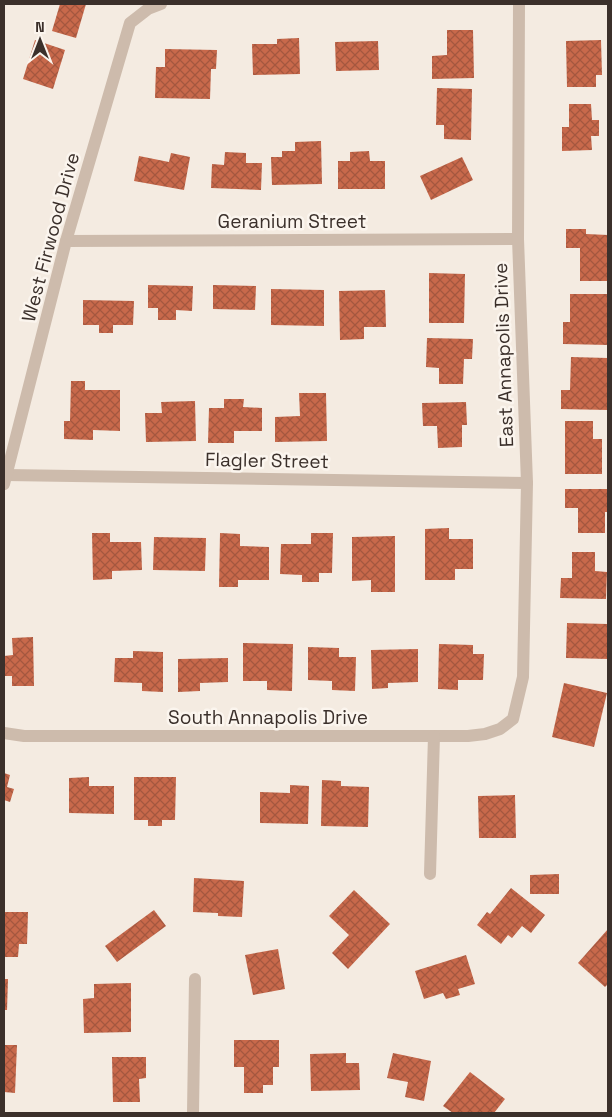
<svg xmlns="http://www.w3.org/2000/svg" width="612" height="1117" font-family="'Space Grotesk',sans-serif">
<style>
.building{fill:url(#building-cross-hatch)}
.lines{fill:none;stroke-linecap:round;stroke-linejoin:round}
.street{stroke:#cdbbac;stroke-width:12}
.labels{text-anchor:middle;stroke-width:5;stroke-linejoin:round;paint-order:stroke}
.street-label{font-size:19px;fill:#3b302b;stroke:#fbf5ee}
</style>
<defs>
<pattern id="building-cross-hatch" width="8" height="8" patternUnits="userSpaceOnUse" patternTransform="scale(1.25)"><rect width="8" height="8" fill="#c8694b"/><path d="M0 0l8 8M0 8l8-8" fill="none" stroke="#a4573f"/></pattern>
</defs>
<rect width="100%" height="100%" fill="#f4ebe1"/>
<!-- building -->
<g class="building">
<polygon points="60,4 86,4 76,38 52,31"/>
<polygon points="447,30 473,30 474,78 432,79 432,56 447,55"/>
<polygon points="299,38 300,74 253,75 252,44 277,44 277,39"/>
<polygon points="35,40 65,50 53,89 23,79"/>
<polygon points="601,40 602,75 596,75 596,87 567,87 566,41"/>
<polygon points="378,41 379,70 336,71 335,42"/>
<polygon points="165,49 217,50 216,69 211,69 210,99 155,98 156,67 165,67"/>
<polygon points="437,88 472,89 471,140 444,139 444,125 436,125"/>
<polygon points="569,104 591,104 592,120 599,120 599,136 591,136 592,150 562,151 562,127 569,127"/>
<polygon points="321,141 322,184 272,185 271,157 282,157 282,151 295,151 295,142"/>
<polygon points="369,151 370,161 385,161 385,189 338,189 338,161 350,161 350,152"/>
<polygon points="225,152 246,153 246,163 262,163 261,190 211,188 212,164 224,165"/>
<polygon points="171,153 190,157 184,190 134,181 139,156 169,162"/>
<polygon points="462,157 473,180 431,200 420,176"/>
<polygon points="566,229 586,229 586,234 608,235 608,281 580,281 580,248 566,248"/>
<polygon points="429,273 465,274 464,323 429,323"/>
<polygon points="148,285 193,286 192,311 176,310 176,320 158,320 158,308 148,308"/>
<polygon points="213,285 256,286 255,310 213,309"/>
<polygon points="271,289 324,290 324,326 271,325"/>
<polygon points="385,290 386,327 364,327 364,339 340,340 339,291"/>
<polygon points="570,294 608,294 608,345 563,344 563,322 570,322"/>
<polygon points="83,300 134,301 133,325 113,325 113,333 99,333 99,325 83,325"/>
<polygon points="427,338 473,339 472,359 464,359 463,384 439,384 439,368 426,367"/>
<polygon points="571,357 608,358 608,410 561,409 561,390 570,390"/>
<polygon points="71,381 85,381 85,390 120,390 120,431 93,430 93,440 64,439 64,421 70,421"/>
<polygon points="299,393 326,393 327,441 275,442 275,417 300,416"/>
<polygon points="224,399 244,399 243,407 262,408 262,431 234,431 234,443 208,443 209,408 224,408"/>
<polygon points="195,401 196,441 146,442 145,413 162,413 161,402"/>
<polygon points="466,402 467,425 462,425 462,447 438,448 437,426 423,426 422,403"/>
<polygon points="565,421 593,421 593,439 602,439 602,474 565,474"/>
<polygon points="565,489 608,489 608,512 605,512 605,533 578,533 578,508 565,508"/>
<polygon points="449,528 449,539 473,539 473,569 455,569 455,580 425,580 425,529"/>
<polygon points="92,533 110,533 110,542 141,542 142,570 112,571 112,579 93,580"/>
<polygon points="220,533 240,534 240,546 269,547 269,580 238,580 238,587 219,587"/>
<polygon points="311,533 333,533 332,573 319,573 319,582 302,582 302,575 280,574 281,544 311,544"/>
<polygon points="395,536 395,592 371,592 371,580 352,581 352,537"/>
<polygon points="154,537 206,538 205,571 153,570"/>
<polygon points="572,552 595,552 595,571 607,572 606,599 560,598 561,578 572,578"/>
<polygon points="567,623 608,624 608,659 566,658"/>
<polygon points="33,637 34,686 12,686 12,676 4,676 4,656 13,655 12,638"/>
<polygon points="243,643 293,644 292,691 267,690 267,681 243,681"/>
<polygon points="439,644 473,645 473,654 484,654 483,680 458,680 458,690 438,689"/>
<polygon points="308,647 339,648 339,657 356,657 355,691 332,690 332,681 308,680"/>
<polygon points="418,649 418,682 388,683 388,688 372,689 371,650"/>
<polygon points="133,651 163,652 163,692 142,691 142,683 114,682 115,658 133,658"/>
<polygon points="228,658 228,682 200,683 200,691 178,692 178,659"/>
<polygon points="564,683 607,693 594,747 552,737"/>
<polygon points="4,773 10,775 7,787 14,789 10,802 4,800"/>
<polygon points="89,777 89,786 114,786 114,814 69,813 69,778"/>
<polygon points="134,777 176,777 175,820 162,820 162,826 148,826 148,820 134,820"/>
<polygon points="322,780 341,781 341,786 369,787 368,827 321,826"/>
<polygon points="290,785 309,786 308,824 260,823 260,792 290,793"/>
<polygon points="515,795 516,838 479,838 478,796"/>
<polygon points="559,874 559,894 530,894 530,875"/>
<polygon points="194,878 244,881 242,917 218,916 218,913 193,912"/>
<polygon points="511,888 545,915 531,933 522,926 512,938 508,935 501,944 477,925 487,912 490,914"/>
<polygon points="354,890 390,924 348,969 332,953 349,935 329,916"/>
<polygon points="154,910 166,926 117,962 105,946"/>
<polygon points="4,912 28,912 27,944 19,944 18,957 4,957"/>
<polygon points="608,929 608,984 605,987 578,963"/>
<polygon points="278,949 285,989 253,995 245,955"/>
<polygon points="466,955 475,984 458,989 460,995 446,999 443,993 424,999 415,971"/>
<polygon points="4,979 8,979 7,1010 4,1010"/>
<polygon points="131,983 131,1032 84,1033 83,999 94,998 94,984"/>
<polygon points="234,1040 279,1040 279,1067 273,1067 273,1085 263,1085 263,1093 244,1093 244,1067 234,1067"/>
<polygon points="4,1045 17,1045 15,1093 4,1092"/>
<polygon points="346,1053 346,1063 359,1063 360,1090 311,1091 310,1054"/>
<polygon points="393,1053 431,1061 424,1101 405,1097 408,1082 387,1078"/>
<polygon points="112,1057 146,1057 146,1078 139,1079 140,1102 113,1102"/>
<polygon points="470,1072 505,1099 494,1113 453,1113 443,1106"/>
</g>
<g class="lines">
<!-- street -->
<g class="street">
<polyline points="66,241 518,239"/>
<polyline points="6,475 527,483"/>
<polyline points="4,484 66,241 130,23 148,9 161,4"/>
<polyline points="4,733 24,736 468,736 485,734 500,729 513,719 523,677 527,483 518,239 519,4"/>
<polyline points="430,874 434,736"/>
<polyline points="193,1113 195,979"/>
</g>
</g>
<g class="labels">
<!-- street labels -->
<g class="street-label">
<text x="292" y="228">Geranium Street</text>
<text transform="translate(50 237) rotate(-75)" y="7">West Firwood Drive</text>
<text transform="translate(503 355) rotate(-92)" y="7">East Annapolis Drive</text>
<text transform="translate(267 460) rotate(1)" y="7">Flagler Street</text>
<text x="268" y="724">South Annapolis Drive</text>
</g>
</g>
<!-- border -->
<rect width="612" height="1117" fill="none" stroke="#3b302b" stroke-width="10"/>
<!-- north arrow -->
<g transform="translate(40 40)" stroke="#fbf5ee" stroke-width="4" paint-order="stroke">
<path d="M0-4L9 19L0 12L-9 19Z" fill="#3b302b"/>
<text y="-8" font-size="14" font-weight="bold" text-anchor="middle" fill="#3b302b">N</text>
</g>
</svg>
